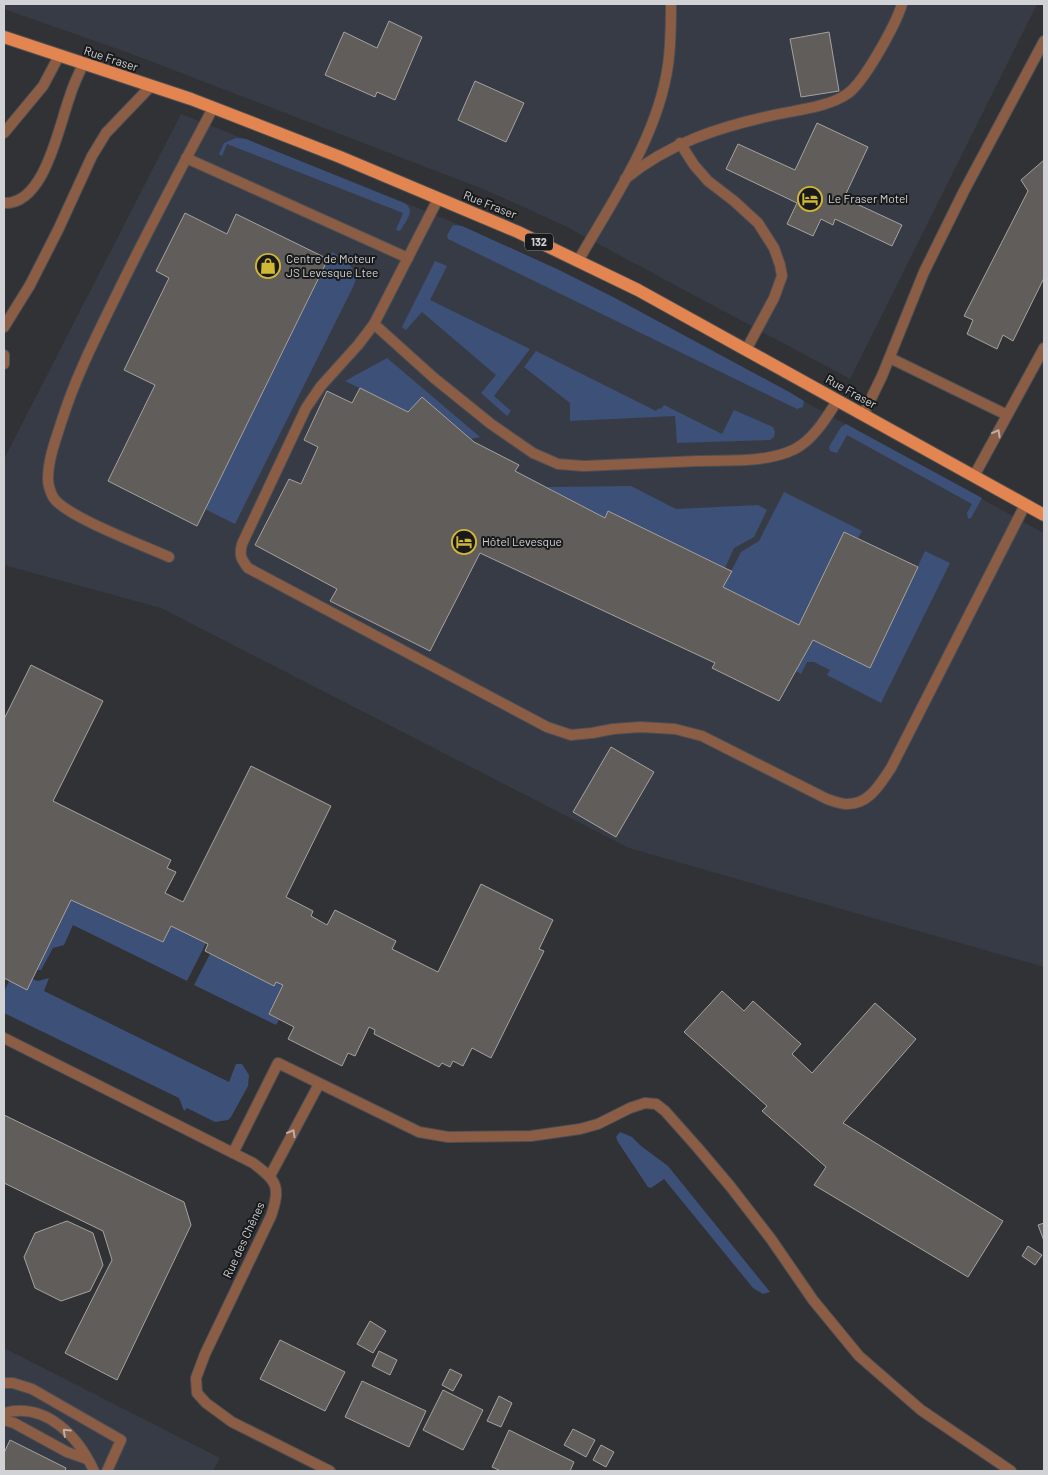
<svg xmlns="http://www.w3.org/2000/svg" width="1048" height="1475" font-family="Barlow,sans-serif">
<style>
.built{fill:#373b45}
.green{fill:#3d5078}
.building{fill:#615d5a;stroke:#a7a29f}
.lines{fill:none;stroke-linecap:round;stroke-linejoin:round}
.service-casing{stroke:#4d4f53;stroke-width:12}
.minor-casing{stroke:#4d4f53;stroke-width:12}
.primary-casing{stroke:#4d4f53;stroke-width:14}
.service{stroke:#8c5d45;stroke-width:10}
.minor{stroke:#8c5d45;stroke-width:10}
.primary{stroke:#e38550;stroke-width:12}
.oneway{stroke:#bcafaa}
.labels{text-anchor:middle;stroke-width:4;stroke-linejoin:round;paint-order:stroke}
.shield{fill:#191a1b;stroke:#9a9b9d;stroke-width:1}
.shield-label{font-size:11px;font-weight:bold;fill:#d1d2d5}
.street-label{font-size:12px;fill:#d1d2d5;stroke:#191a1b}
.poi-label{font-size:12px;fill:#d1d2d5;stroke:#191a1b;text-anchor:start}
</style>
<rect width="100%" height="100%" fill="#303236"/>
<!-- built -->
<g class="built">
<polygon points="4,4 1037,4 850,379 565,226 488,191 129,53 4,9"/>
<polygon points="181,114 359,184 462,226 557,269 696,342 1044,533 1044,967 629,848 161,608 4,565 4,459"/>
<polygon points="4,1348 220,1458 213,1471 4,1471"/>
</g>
<!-- green -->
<g class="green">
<path d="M236,138L246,139L404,203C417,210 405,222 400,231L396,230L403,213L227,144L222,156L219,154L224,143Z"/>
<polygon points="453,225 462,226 557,269 615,298 791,393 804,401 803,407 797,409 448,239 447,235"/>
<path d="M332,252C344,258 353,265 356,279L353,287L235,524L205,509Z"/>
<polygon points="435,261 447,266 430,300 530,349 494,396 511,411 507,416 481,393 496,375 422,312 406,330 402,327"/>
<polygon points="536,351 656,411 659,408 661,409 664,405 722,434 734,410 773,427 775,432 774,437 770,440 677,443 675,416 570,421 570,403 524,367"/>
<polygon points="387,358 480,437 471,439 422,397 408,412 345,381"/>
<polygon points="846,424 982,498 971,518 968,519 967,513 972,504 847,435 837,453 830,451 829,447 841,427"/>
<polygon points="631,486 676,509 758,505 767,510 754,537 734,548 725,568 608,511 605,518 547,487"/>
<polygon points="784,492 862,531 858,538 844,532 799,625 723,587 741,552 759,541"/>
<polygon points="925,551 950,563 881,703 827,675 830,670 814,662 807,662 801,674 796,671 813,640 870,668"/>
<polygon points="71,900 163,942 171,926 206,943 187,981 73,925 64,945 53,948 41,970 36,970"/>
<polygon points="210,954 274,986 276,982 283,985 269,1014 279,1020 276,1025 194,985"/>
<polygon points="49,978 44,991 229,1082 236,1064 242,1064 249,1075 248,1086 231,1117 228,1120 215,1122 187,1108 184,1111 179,1098 4,1013 4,992 9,981 26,989 32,979 38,981"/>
<polygon points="620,1132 632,1137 641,1146 668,1166 770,1292 763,1294 753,1288 664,1179 651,1188 648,1187 618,1142 616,1137"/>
</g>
<!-- building -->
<g class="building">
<polygon points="389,21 422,37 395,100 377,92 375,97 325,75 344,32 377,48"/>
<polygon points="829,32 839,91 801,97 790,39"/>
<polygon points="475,81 524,103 506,142 458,120"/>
<polygon points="817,123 868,147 844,198 902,225 892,246 835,219 833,225 821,219 813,236 787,224 797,203 726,169 738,144 795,170"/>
<polygon points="1044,160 1044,278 1013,341 1003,335 997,349 967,334 973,320 964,316 1028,191 1021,180"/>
<polygon points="185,213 227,234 236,214 328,259 197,526 108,481 155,385 124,370 169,278 156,271"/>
<polygon points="360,388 408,412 422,397 474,442 519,465 515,471 605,518 608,511 731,571 732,571 723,587 799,625 844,532 918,567 870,668 813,640 779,701 712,668 715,663 480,553 430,651 330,601 337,589 255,545 289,479 301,484 318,447 304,440 327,391 352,403"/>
<polygon points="31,665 103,701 53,801 171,860 167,868 176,872 165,893 183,902 251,766 331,806 286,897 313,911 311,916 327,925 335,910 396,941 392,949 438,972 481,884 553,920 539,949 544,951 491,1058 472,1048 463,1066 453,1061 450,1067 442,1063 439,1067 374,1034 375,1030 369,1027 355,1056 348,1053 342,1066 288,1039 294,1027 269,1014 283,985 276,982 274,986 205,951 208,944 171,926 163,942 71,900 27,990 4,978 4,719"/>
<polygon points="611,747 654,772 616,837 573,812"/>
<polygon points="722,991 744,1011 753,1001 801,1044 792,1054 812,1073 875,1003 916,1039 843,1123 1003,1221 968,1277 814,1185 826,1167 762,1111 767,1106 684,1032"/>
<polygon points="4,1115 184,1202 191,1225 117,1380 65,1353 112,1260 103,1231 4,1183"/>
<polygon points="67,1221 93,1233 103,1265 90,1291 61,1301 35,1288 24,1257 35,1233"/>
<polygon points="1044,1223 1044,1241 1038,1225"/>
<polygon points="1028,1246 1042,1255 1035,1265 1022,1256"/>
<polygon points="370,1321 386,1331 373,1353 357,1344"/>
<polygon points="280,1340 345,1372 325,1411 260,1379"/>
<polygon points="379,1351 397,1360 390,1375 372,1366"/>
<polygon points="450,1369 462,1375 453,1391 442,1385"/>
<polygon points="362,1381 426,1411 409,1447 345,1417"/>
<polygon points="443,1390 483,1410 463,1450 423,1430"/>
<polygon points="499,1396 512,1403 501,1427 487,1421"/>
<polygon points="573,1429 595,1440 586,1457 564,1445"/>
<polygon points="509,1430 574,1462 570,1471 501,1471 492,1467"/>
<polygon points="10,1440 66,1468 65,1471 4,1471 4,1453"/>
<polygon points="601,1445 614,1452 606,1467 593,1460"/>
</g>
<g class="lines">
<defs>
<g id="service">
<polyline points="4,133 43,86 59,56"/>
<polyline points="680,143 694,165 708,181 734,201 758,223 774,248 780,265 782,276 774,298 746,350"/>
<polyline points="186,158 408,258"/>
<path d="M625,179C669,143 719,127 774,115C796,110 829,107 847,94C864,83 896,24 902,4"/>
<path d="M438,199L374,324L434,378L491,424L533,453L558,464L584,466C622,464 660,463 698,461C729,460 767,463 795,449C814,439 826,418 837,401"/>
<path d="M4,203C45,205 59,125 70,96C73,85 79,74 83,64"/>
<path d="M578,261C613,200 658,136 668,65C671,44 671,24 671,4"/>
<path d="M374,324L358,345L321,386L306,408L242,544C239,555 241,559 248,568L547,727L571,735L592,733L613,729L640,727L675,729L702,736L827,799C833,801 840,804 846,804C869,805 880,784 891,768L1025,505"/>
<polyline points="4,327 30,285 58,230 92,156 106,133 151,86"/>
<polyline points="4,355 4,364"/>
<polyline points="890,358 1007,415"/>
<polyline points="863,415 882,376 924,272 964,191 1044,41"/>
<polyline points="974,476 1044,348"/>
<path d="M169,557C145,546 64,516 53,497C50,491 48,485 48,479C48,459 56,439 62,420C76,376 96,337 116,296C147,232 180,170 213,108"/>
<polyline points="233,1153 278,1063 419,1132 448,1137 531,1136 580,1129 598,1124 630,1108 645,1103 656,1104 665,1111 697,1147 730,1186 771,1239 813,1300 859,1356 921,1410 1011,1471"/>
<polyline points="270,1176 319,1084"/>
<polyline points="4,1383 13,1383 32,1389 121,1440 107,1471"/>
<path d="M4,1413C46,1402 78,1436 94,1471"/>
<polyline points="4,1420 14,1423 67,1452 87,1459"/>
</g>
<path id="minor" d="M4,1038L253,1163C277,1181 281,1186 271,1216L205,1354L196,1378L197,1393L206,1403L232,1422L330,1471"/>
<polyline id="primary" points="4,37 191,99 340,157 518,232 638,290 1044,515"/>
</defs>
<!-- service casing -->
<use href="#service" class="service-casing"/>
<!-- minor casing -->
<use href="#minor" class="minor-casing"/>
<!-- primary casing -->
<use href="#primary" class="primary-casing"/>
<!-- service -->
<use href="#service" class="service"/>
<!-- minor -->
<use href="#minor" class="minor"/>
<!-- primary -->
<use href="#primary" class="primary"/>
</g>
<!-- one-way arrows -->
<defs><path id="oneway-chevron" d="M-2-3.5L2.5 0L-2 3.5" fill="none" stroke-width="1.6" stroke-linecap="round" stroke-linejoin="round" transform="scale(1.25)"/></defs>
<g class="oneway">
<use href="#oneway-chevron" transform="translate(997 433) rotate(-61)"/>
<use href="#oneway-chevron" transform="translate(292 1133) rotate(-60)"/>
<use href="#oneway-chevron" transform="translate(66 1432) rotate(-137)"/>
</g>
<!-- icons -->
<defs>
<symbol id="hotel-ring" viewBox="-11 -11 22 22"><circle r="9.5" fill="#191a1b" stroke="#d1b736" stroke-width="1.5"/><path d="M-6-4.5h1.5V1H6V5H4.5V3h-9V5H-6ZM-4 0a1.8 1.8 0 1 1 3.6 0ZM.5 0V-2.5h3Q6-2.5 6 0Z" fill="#d1b736"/></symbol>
<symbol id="shop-ring" viewBox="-11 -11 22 22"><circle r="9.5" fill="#191a1b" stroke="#d1b736" stroke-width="1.5"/><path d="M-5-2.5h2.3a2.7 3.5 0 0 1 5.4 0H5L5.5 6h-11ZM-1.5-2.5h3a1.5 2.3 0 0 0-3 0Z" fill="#d1b736"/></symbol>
</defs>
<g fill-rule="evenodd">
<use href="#hotel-ring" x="796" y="185" width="28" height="28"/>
<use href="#shop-ring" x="254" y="252" width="28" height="28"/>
<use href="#hotel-ring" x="450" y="528" width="28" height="28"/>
</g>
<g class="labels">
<!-- shield labels -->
<rect class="shield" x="525" y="233.5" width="28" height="17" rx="4"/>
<g class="shield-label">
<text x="539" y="246">132</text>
</g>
<!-- street labels -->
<g class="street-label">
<text transform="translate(111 59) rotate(18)" y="4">Rue Fraser</text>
<text transform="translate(490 205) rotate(22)" y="4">Rue Fraser</text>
<text transform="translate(851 392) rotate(29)" y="4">Rue Fraser</text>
<text transform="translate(244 1240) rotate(-65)" y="4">Rue des Chênes</text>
</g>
<!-- poi labels -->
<g class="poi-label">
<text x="828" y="203">Le Fraser Motel</text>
<text x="286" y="263">Centre de Moteur<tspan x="286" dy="14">JS Levesque Ltee</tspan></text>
<text x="482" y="546">Hôtel Levesque</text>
</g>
</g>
<!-- border -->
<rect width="1048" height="1475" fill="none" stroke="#d1d2d5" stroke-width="10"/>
</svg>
